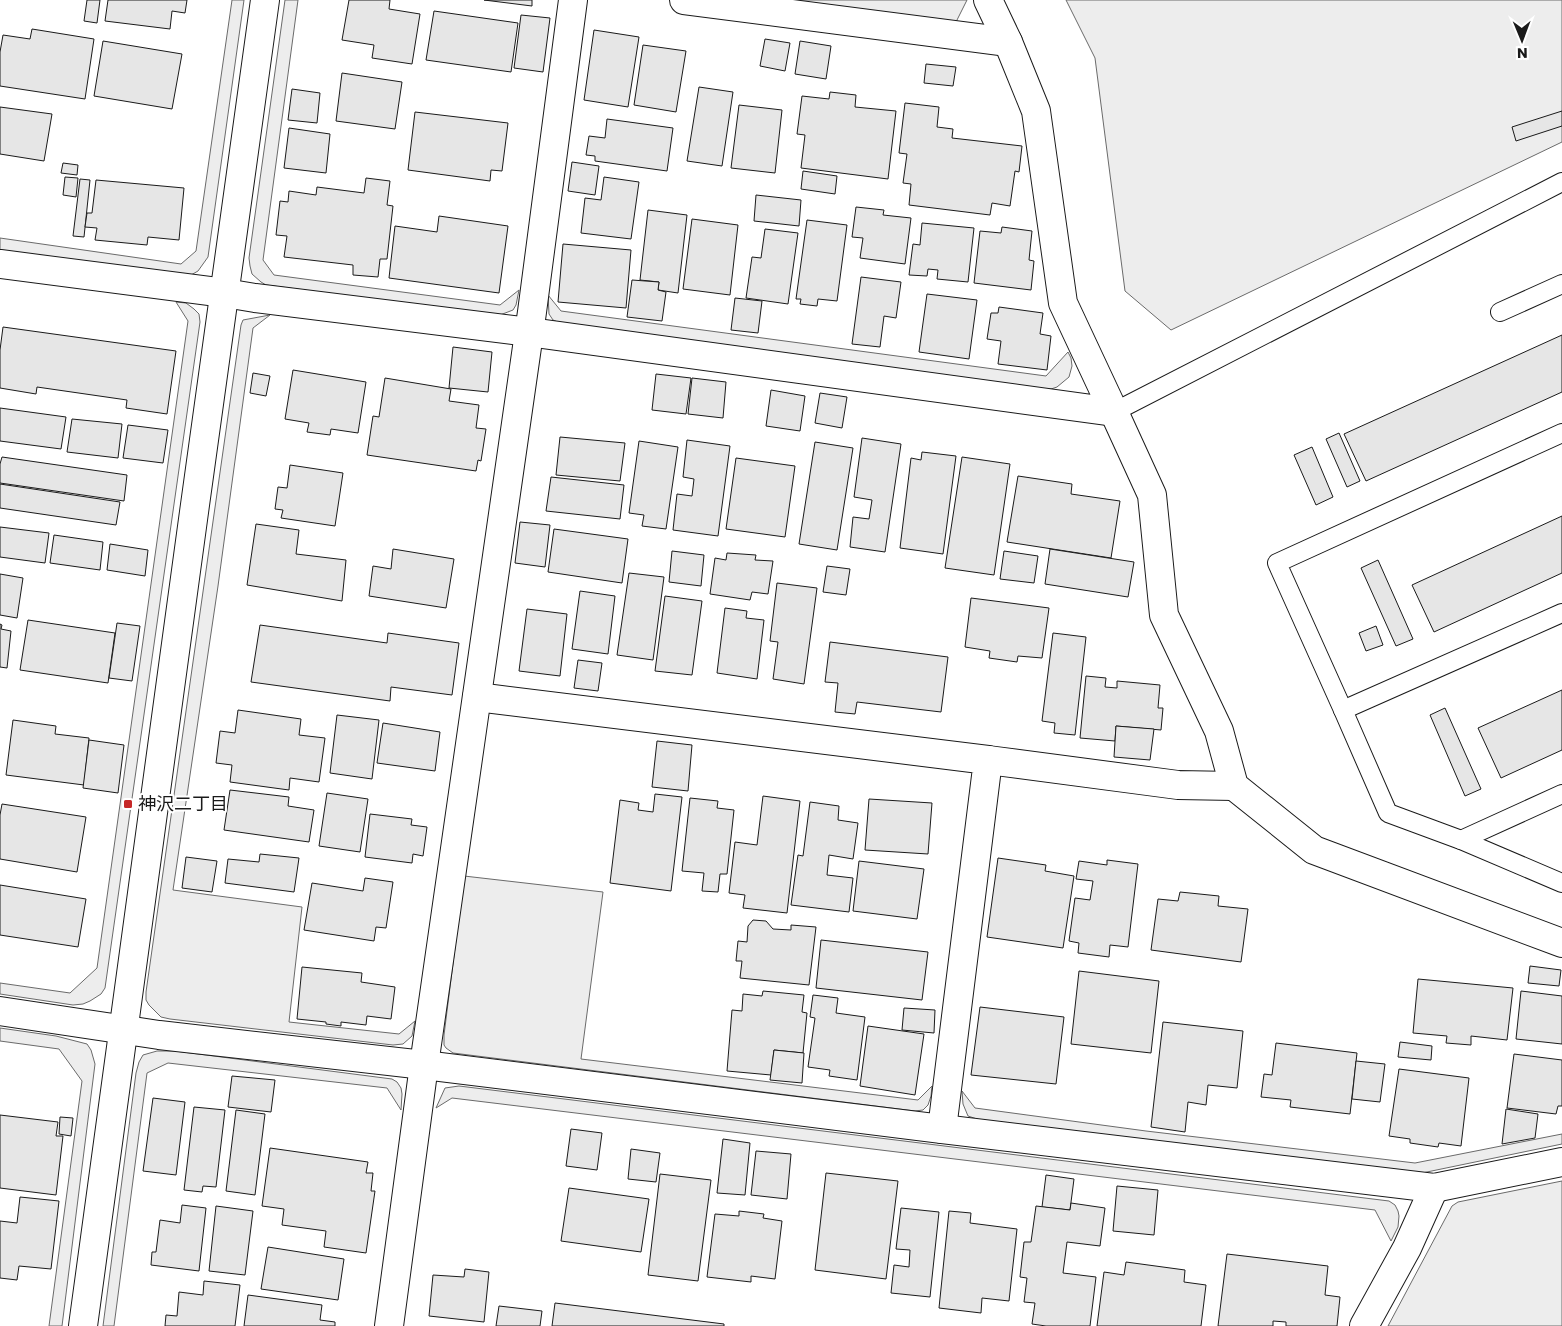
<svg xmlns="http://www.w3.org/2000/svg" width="1562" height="1326" font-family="Poppins,'Noto Sans JP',sans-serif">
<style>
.built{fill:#ededed;stroke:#6a6a6a}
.building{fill:#e6e6e6;stroke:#1a1a1a}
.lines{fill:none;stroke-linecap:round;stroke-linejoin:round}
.service-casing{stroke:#1a1a1a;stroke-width:20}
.minor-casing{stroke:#1a1a1a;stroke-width:30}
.tertiary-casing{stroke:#1a1a1a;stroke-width:30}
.service{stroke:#fff;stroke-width:18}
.minor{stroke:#fff;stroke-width:28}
.tertiary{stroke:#fff;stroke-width:28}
.poi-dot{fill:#c62828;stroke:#fff;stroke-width:2}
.labels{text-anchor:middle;stroke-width:4;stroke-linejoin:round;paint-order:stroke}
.poi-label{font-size:18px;fill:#1a1a1a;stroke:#fff;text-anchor:start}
</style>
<rect width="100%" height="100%" fill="#fff"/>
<!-- built -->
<g class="built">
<polygon points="232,0 244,0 208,257 198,271 191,275 0,253 0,238 181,264 196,251"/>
<polygon points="285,0 298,0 263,260 274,275 500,305 519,290 516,305 513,310 500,315 493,315 266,285 261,282 252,274 250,266 249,258"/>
<polygon points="779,0 967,0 954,26"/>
<polygon points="1066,0 1562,0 1562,142 1171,330 1125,291 1095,58"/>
<polygon points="548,295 561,311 1046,376 1068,352 1071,358 1072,366 1069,377 1057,387 1051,389 1042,389 560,323 553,320 549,314"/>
<polygon points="176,302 186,303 194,309 199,314 200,322 105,988 101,994 90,1001 83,1004 73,1005 0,994 0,983 70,993 97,968 188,321"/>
<polygon points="270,315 253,328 218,586 173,890 302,907 289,1022 399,1034 415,1021 412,1036 403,1044 393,1045 170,1019 161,1017 149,1005 146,1000 146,992 241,325 243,320"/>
<polygon points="464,876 603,892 581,1059 918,1100 932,1086 931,1096 928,1105 923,1110 915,1111 453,1053 446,1048 444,1045 444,1035"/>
<polygon points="0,1028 56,1036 87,1044 91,1050 95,1064 62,1326 49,1326 82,1081 59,1049 0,1041"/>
<polygon points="157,1051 175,1051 392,1079 397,1082 401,1088 402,1094 401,1110 387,1088 168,1063 147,1073 114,1326 103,1326 136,1073 139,1062 143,1055"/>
<polygon points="459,1086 1389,1201 1395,1205 1398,1211 1399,1216 1398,1227 1391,1241 1375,1210 452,1098 436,1108 445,1088"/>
<polygon points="962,1091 975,1108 1146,1131 1415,1163 1562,1134 1562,1144 1422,1173 980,1120 968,1116 963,1104"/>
<polygon points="1562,1181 1562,1326 1388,1326 1452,1206 1458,1202"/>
</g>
<!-- building -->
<g class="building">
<polygon points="87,0 100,0 97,23 84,21"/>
<polygon points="108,0 187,0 185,13 172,11 170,29 105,21"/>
<polygon points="349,0 390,0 389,9 420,14 412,64 372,58 374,45 342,40"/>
<polygon points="484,0 532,0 532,6"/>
<polygon points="434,11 518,23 511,72 426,60"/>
<polygon points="521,15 550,18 543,72 514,68"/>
<polygon points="32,29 94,39 85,99 0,86 0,52 3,35 30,39"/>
<polygon points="594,30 639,37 628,107 584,100"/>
<polygon points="765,39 790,43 785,71 760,66"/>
<polygon points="103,41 182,54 172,109 94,96"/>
<polygon points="800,41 831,46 826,79 795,74"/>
<polygon points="643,45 686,51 676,112 634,105"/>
<polygon points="926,64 956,67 953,86 924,83"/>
<polygon points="342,73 402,82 395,129 336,121"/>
<polygon points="699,87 733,92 722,166 687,161"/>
<polygon points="292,89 320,93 317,123 288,120"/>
<polygon points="830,92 856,95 855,107 896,111 888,179 801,168 805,135 797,134 802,96 829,99"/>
<polygon points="905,103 939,107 937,127 953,129 952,138 1022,146 1019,172 1015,171 1010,206 992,203 990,215 909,205 911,184 903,183 907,154 899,153"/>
<polygon points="739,105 782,110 775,173 731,168"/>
<polygon points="0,107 52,114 44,161 0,154"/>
<polygon points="1562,111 1562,126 1516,141 1512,127"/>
<polygon points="415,112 508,123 502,171 491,170 490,181 408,170"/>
<polygon points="607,119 673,128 667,171 595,161 595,156 586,155 589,136 605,138"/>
<polygon points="289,128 330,134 326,173 284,168"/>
<polygon points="572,162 599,166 595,195 568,191"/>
<polygon points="63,163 78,165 77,175 61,173"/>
<polygon points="803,171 837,176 835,194 801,189"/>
<polygon points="65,177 78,178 76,197 63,195"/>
<polygon points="604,177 639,182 631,239 581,233 585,198 601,200"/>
<polygon points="366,178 390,181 387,205 393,206 387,259 380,259 378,277 353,275 353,265 284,257 287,236 276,235 280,201 288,202 289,191 316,195 317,187 364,193"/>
<polygon points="80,179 90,180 84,237 73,236"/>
<polygon points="96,180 184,188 179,240 148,237 147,245 95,240 97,228 85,227 87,213 92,213"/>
<polygon points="756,195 801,200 799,226 754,221"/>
<polygon points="856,207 884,210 883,215 911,218 905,264 860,258 863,238 852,237"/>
<polygon points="648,210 687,215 678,293 658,290 659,282 640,280"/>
<polygon points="439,216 508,226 499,293 389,278 395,226 437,232"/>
<polygon points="692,219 738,225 730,295 683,289"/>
<polygon points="807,220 847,225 837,301 818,299 817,306 800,304 801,299 796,299"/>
<polygon points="922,223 974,228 968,282 937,279 938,270 928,269 927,276 909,275 913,244 920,245"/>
<polygon points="1002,227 1032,231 1029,260 1034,261 1031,290 974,283 980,231 1001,233"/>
<polygon points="765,229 798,233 788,304 746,298 752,257 761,258"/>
<polygon points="563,244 631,250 626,308 558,302"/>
<polygon points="861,277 901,282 896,318 884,316 880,347 852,344"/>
<polygon points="632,280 659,282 658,290 666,292 662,321 627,317"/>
<polygon points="927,294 977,300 969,359 919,352"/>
<polygon points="735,298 762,301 758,333 731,330"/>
<polygon points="999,307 1043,313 1040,334 1051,336 1047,370 998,364 1001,341 987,339 991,313 998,313"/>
<polygon points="3,327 176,351 167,414 126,408 127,400 37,387 36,394 0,388 0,350"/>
<polygon points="1562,335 1562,392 1366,481 1344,434"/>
<polygon points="453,347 492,352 488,392 449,388"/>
<polygon points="293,370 366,382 358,433 331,429 330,435 307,432 309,423 285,419"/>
<polygon points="253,373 270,376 266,396 250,393"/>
<polygon points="656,374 691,378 686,414 652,410"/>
<polygon points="385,378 451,389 449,401 479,405 476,428 486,429 481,461 478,460 476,471 367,455 373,416 379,417"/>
<polygon points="692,378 726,382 723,418 688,414"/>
<polygon points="771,390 805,396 800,431 766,426"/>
<polygon points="820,393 847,397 842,428 815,423"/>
<polygon points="0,408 66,417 61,449 0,441"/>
<polygon points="72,419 122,424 118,458 67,452"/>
<polygon points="128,425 168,430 163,463 123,458"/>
<polygon points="1339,433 1360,481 1347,487 1326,439"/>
<polygon points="560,437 625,443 620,481 556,475"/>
<polygon points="862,438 901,444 885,552 850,547 853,517 869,519 872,500 854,497"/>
<polygon points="687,440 730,446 718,536 673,530 677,494 692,496 694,479 683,477"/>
<polygon points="639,441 678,447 666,529 642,526 644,515 629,513"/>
<polygon points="815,442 853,448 837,550 799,544"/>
<polygon points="1312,447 1333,497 1316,505 1294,455"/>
<polygon points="922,452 956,456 943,554 900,548 911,458 921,460"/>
<polygon points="2,457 127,475 124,501 0,483 0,464"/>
<polygon points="962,457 1010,464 994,575 945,568"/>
<polygon points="736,458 795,466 785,537 726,529"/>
<polygon points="290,465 343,473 335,526 281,518 283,510 275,509 278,487 287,488"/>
<polygon points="1018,476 1072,484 1071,494 1120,501 1111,558 1007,542"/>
<polygon points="551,477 624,485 620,519 546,511"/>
<polygon points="0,484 120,502 116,525 0,508"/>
<polygon points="1562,516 1562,573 1434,632 1412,585"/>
<polygon points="520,522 550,525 545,567 515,563"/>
<polygon points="256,524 299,530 296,554 346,560 342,601 247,585"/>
<polygon points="0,527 49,533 45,563 0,557"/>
<polygon points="554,529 628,539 622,583 548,572"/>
<polygon points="54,535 103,542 100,570 50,563"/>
<polygon points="110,544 148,550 145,576 107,570"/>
<polygon points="393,549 454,559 446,608 369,596 373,566 391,569"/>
<polygon points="1050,549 1134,562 1128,597 1045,584"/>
<polygon points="672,551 704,555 701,586 669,582"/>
<polygon points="1004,551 1038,556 1034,583 1000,579"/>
<polygon points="727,553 756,555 755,560 773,561 768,594 752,592 750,600 710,594 715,558 726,560"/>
<polygon points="1378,560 1413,639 1396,646 1361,568"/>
<polygon points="827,566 850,569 846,595 823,592"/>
<polygon points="629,573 664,577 653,660 617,655"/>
<polygon points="0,574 23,578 17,618 0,615"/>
<polygon points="777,583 817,588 804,684 773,679 778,642 770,641"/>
<polygon points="580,591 615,596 608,654 572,649"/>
<polygon points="665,596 702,601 692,675 655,671"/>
<polygon points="971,598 1049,608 1042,658 1018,656 1017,662 989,658 990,651 965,647"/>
<polygon points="725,608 747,611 746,618 764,620 757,679 717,673"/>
<polygon points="527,609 567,614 560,676 519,671"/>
<polygon points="28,620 115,633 108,683 20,670"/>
<polygon points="117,623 140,626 132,681 109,678"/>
<polygon points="0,624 2,625 1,629 11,631 7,668 0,667"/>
<polygon points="260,625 387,643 388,633 459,643 452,695 391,687 390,701 251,682"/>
<polygon points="1376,626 1383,645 1366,651 1359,633"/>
<polygon points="1053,633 1086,637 1075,735 1054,733 1055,723 1042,721"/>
<polygon points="830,642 948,657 941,712 857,702 855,714 835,712 838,683 825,682"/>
<polygon points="578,660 602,663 598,691 574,688"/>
<polygon points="1086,676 1106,678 1105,687 1117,688 1117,681 1160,685 1158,708 1163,708 1161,730 1116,726 1115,741 1080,738"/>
<polygon points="1562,690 1562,750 1501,778 1478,728"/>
<polygon points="1445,708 1481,789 1465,796 1430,715"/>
<polygon points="238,710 301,719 299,735 325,738 319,782 290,778 289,790 230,782 232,765 216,763 220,731 235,733"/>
<polygon points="337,715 379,720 372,779 330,773"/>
<polygon points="13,720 56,726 55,734 89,738 84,785 6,775"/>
<polygon points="383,723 440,732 435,771 377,763"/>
<polygon points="1116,726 1154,729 1150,760 1114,757"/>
<polygon points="89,740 124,745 118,793 83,788"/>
<polygon points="657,741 692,745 688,791 652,787"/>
<polygon points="230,790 289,797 288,806 314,810 309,842 224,830"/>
<polygon points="327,793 368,799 360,852 319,846"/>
<polygon points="655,794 682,797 671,891 610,883 620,800 639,803 638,810 653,812"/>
<polygon points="763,796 800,801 787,913 743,908 745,895 729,893 735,842 757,845"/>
<polygon points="690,798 718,801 717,808 734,810 727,874 720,874 718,892 702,891 704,873 682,871"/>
<polygon points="869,799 932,803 928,854 865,850"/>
<polygon points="810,802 839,806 838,820 858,823 853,859 829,855 827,875 853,878 849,912 791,905 798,855 803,856"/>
<polygon points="2,804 86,817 77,872 0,859 0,815"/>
<polygon points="370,814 412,819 411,825 427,827 423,856 413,854 412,863 365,857"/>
<polygon points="260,854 299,858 294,892 225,883 228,859 259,862"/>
<polygon points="186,857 217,861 212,892 182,888"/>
<polygon points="998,858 1046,865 1045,871 1074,876 1063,948 987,937"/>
<polygon points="1107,860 1138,864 1128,947 1110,945 1109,957 1078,953 1079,943 1069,941 1075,898 1090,900 1093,881 1076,879 1079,861 1107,865"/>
<polygon points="859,861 924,869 917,919 853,911"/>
<polygon points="365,878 393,882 386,928 376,927 374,941 304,930 312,883 363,891"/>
<polygon points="0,885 86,899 78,947 0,935"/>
<polygon points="1180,892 1219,896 1218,906 1248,909 1241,962 1151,950 1158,899 1178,901"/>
<polygon points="753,920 766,921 773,929 791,930 791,925 816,927 809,985 740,978 742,961 736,961 738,941 747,942 748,926"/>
<polygon points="821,940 928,952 922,1000 816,988"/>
<polygon points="1530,966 1561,970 1559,986 1528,983"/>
<polygon points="302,967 362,973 361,982 395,987 391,1019 367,1016 366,1025 341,1022 341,1026 326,1024 326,1022 297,1019"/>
<polygon points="1079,971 1159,981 1151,1053 1071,1044"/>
<polygon points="1418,979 1513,988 1507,1040 1471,1036 1471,1045 1446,1043 1447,1036 1413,1033"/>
<polygon points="763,991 804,995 802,1012 807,1013 803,1053 774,1050 771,1075 727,1071 732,1010 742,1011 743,994 762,996"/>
<polygon points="1521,991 1562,996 1562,1044 1516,1039"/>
<polygon points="813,995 838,998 836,1013 865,1017 857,1080 829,1076 830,1070 808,1067 815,1018 810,1017"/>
<polygon points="980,1007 1064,1017 1056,1084 971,1075"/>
<polygon points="904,1008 935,1010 934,1033 902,1030"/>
<polygon points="1163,1022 1243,1031 1237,1088 1208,1085 1206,1105 1188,1102 1185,1132 1151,1127"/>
<polygon points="868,1026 924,1034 915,1095 860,1086"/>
<polygon points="1400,1042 1432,1046 1431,1060 1398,1057"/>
<polygon points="1276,1043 1357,1053 1350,1114 1290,1107 1291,1100 1261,1097 1264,1074 1272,1075"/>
<polygon points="774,1050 804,1053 802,1083 770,1080"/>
<polygon points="1514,1054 1562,1060 1562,1106 1558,1106 1556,1114 1507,1108"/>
<polygon points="1356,1061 1385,1064 1380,1102 1352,1099"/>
<polygon points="1399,1069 1469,1078 1461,1146 1439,1143 1438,1147 1410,1143 1410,1139 1389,1136"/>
<polygon points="232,1076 275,1080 271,1112 228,1107"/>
<polygon points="153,1098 185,1102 176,1175 143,1171"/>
<polygon points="194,1107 225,1110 216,1187 203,1186 202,1192 184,1190"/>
<polygon points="1506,1109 1538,1114 1535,1138 1502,1144"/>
<polygon points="236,1110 265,1114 255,1195 226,1191"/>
<polygon points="0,1115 58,1122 56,1136 63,1136 56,1195 0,1188"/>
<polygon points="60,1117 73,1118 71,1136 59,1134"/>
<polygon points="571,1129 602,1133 597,1170 566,1166"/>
<polygon points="723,1139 750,1143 745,1195 717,1193"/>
<polygon points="270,1148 368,1162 366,1173 373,1173 371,1191 375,1191 366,1253 324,1247 326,1231 282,1225 284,1209 262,1206"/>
<polygon points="631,1149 660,1153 656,1182 628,1179"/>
<polygon points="756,1151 791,1154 787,1199 751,1195"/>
<polygon points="826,1173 898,1181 886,1279 815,1270"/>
<polygon points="660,1174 711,1180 698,1281 648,1275"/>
<polygon points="1046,1175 1074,1179 1070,1210 1042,1207"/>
<polygon points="1117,1186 1158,1190 1154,1235 1113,1231"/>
<polygon points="569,1188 649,1199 641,1252 561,1241"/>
<polygon points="20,1197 59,1201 51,1269 19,1266 17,1280 0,1278 0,1221 17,1223"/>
<polygon points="1071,1203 1105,1208 1100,1246 1067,1242 1063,1273 1096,1277 1090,1326 1046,1326 1032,1324 1035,1303 1024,1302 1027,1278 1020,1277 1024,1242 1031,1242 1036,1206 1070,1210"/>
<polygon points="182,1205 206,1208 199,1271 151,1265 152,1252 156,1252 160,1220 180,1223"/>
<polygon points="216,1206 253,1211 245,1275 209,1271"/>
<polygon points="901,1208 939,1212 930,1297 891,1293 894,1265 909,1267 910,1250 896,1249"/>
<polygon points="739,1211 764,1214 763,1218 782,1221 775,1279 751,1276 751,1282 707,1277 715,1214 739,1216"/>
<polygon points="949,1211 971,1213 970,1223 1017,1229 1009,1301 982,1298 981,1313 939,1308"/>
<polygon points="268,1247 344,1259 338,1300 261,1289"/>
<polygon points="1227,1254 1328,1266 1325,1295 1340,1297 1337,1326 1286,1326 1286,1322 1273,1321 1273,1326 1218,1326"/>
<polygon points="1126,1262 1185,1270 1184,1282 1206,1285 1201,1326 1097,1326 1104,1272 1124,1275"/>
<polygon points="465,1269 489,1272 484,1322 429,1316 433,1275 464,1277"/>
<polygon points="204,1281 240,1285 235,1326 165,1326 166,1315 177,1316 179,1292 203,1295"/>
<polygon points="248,1295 322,1305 320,1320 335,1322 335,1326 244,1326"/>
<polygon points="555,1303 724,1324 724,1326 552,1326"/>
<polygon points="499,1306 542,1311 540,1326 496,1326"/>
</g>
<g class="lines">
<defs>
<g id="service">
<polyline points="1500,312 1562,284"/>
<polyline points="1114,412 1562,182"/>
<polyline points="1562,433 1277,563 1343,710 1388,813 1461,840 1562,883"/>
<polyline points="1343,710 1562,613"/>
<polyline points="1461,840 1562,794"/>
</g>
<g id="minor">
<polyline points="684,0 1008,42"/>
<polyline points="0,264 225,293 255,298 529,332 1114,412 1063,303 1036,111 1008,42 988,0"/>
<polyline points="1114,412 1152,495 1164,615 1219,731 1234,786 1314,850 1562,943"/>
<polyline points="477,697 988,760 942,1129"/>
<polyline points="988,760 1178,785 1234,786"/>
<polyline points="389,1326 424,1065 532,312 573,0"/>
<polyline points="1364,1326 1407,1248 1434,1188"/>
</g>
<g id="tertiary">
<polyline points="0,1011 159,1035 424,1065 942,1129 1434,1188 1562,1162"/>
<path d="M83,1326C140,884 205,442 265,0"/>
</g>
</defs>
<!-- service casing -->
<use href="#service" class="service-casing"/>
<!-- minor casing -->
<use href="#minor" class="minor-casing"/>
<!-- tertiary casing -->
<use href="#tertiary" class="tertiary-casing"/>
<!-- service -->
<use href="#service" class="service"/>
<!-- minor -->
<use href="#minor" class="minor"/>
<!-- tertiary -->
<use href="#tertiary" class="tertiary"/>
</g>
<!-- markers -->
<rect class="poi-dot" x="123" y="799" width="10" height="10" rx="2.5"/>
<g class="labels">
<!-- poi labels -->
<g class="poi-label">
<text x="138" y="810">神沢二丁目</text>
</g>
</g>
<!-- north arrow -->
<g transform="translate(1522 40) rotate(179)" stroke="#ffffff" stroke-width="4" paint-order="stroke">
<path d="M0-4L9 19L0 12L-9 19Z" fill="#1a1a1a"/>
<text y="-8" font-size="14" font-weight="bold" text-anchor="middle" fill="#1a1a1a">N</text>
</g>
</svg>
